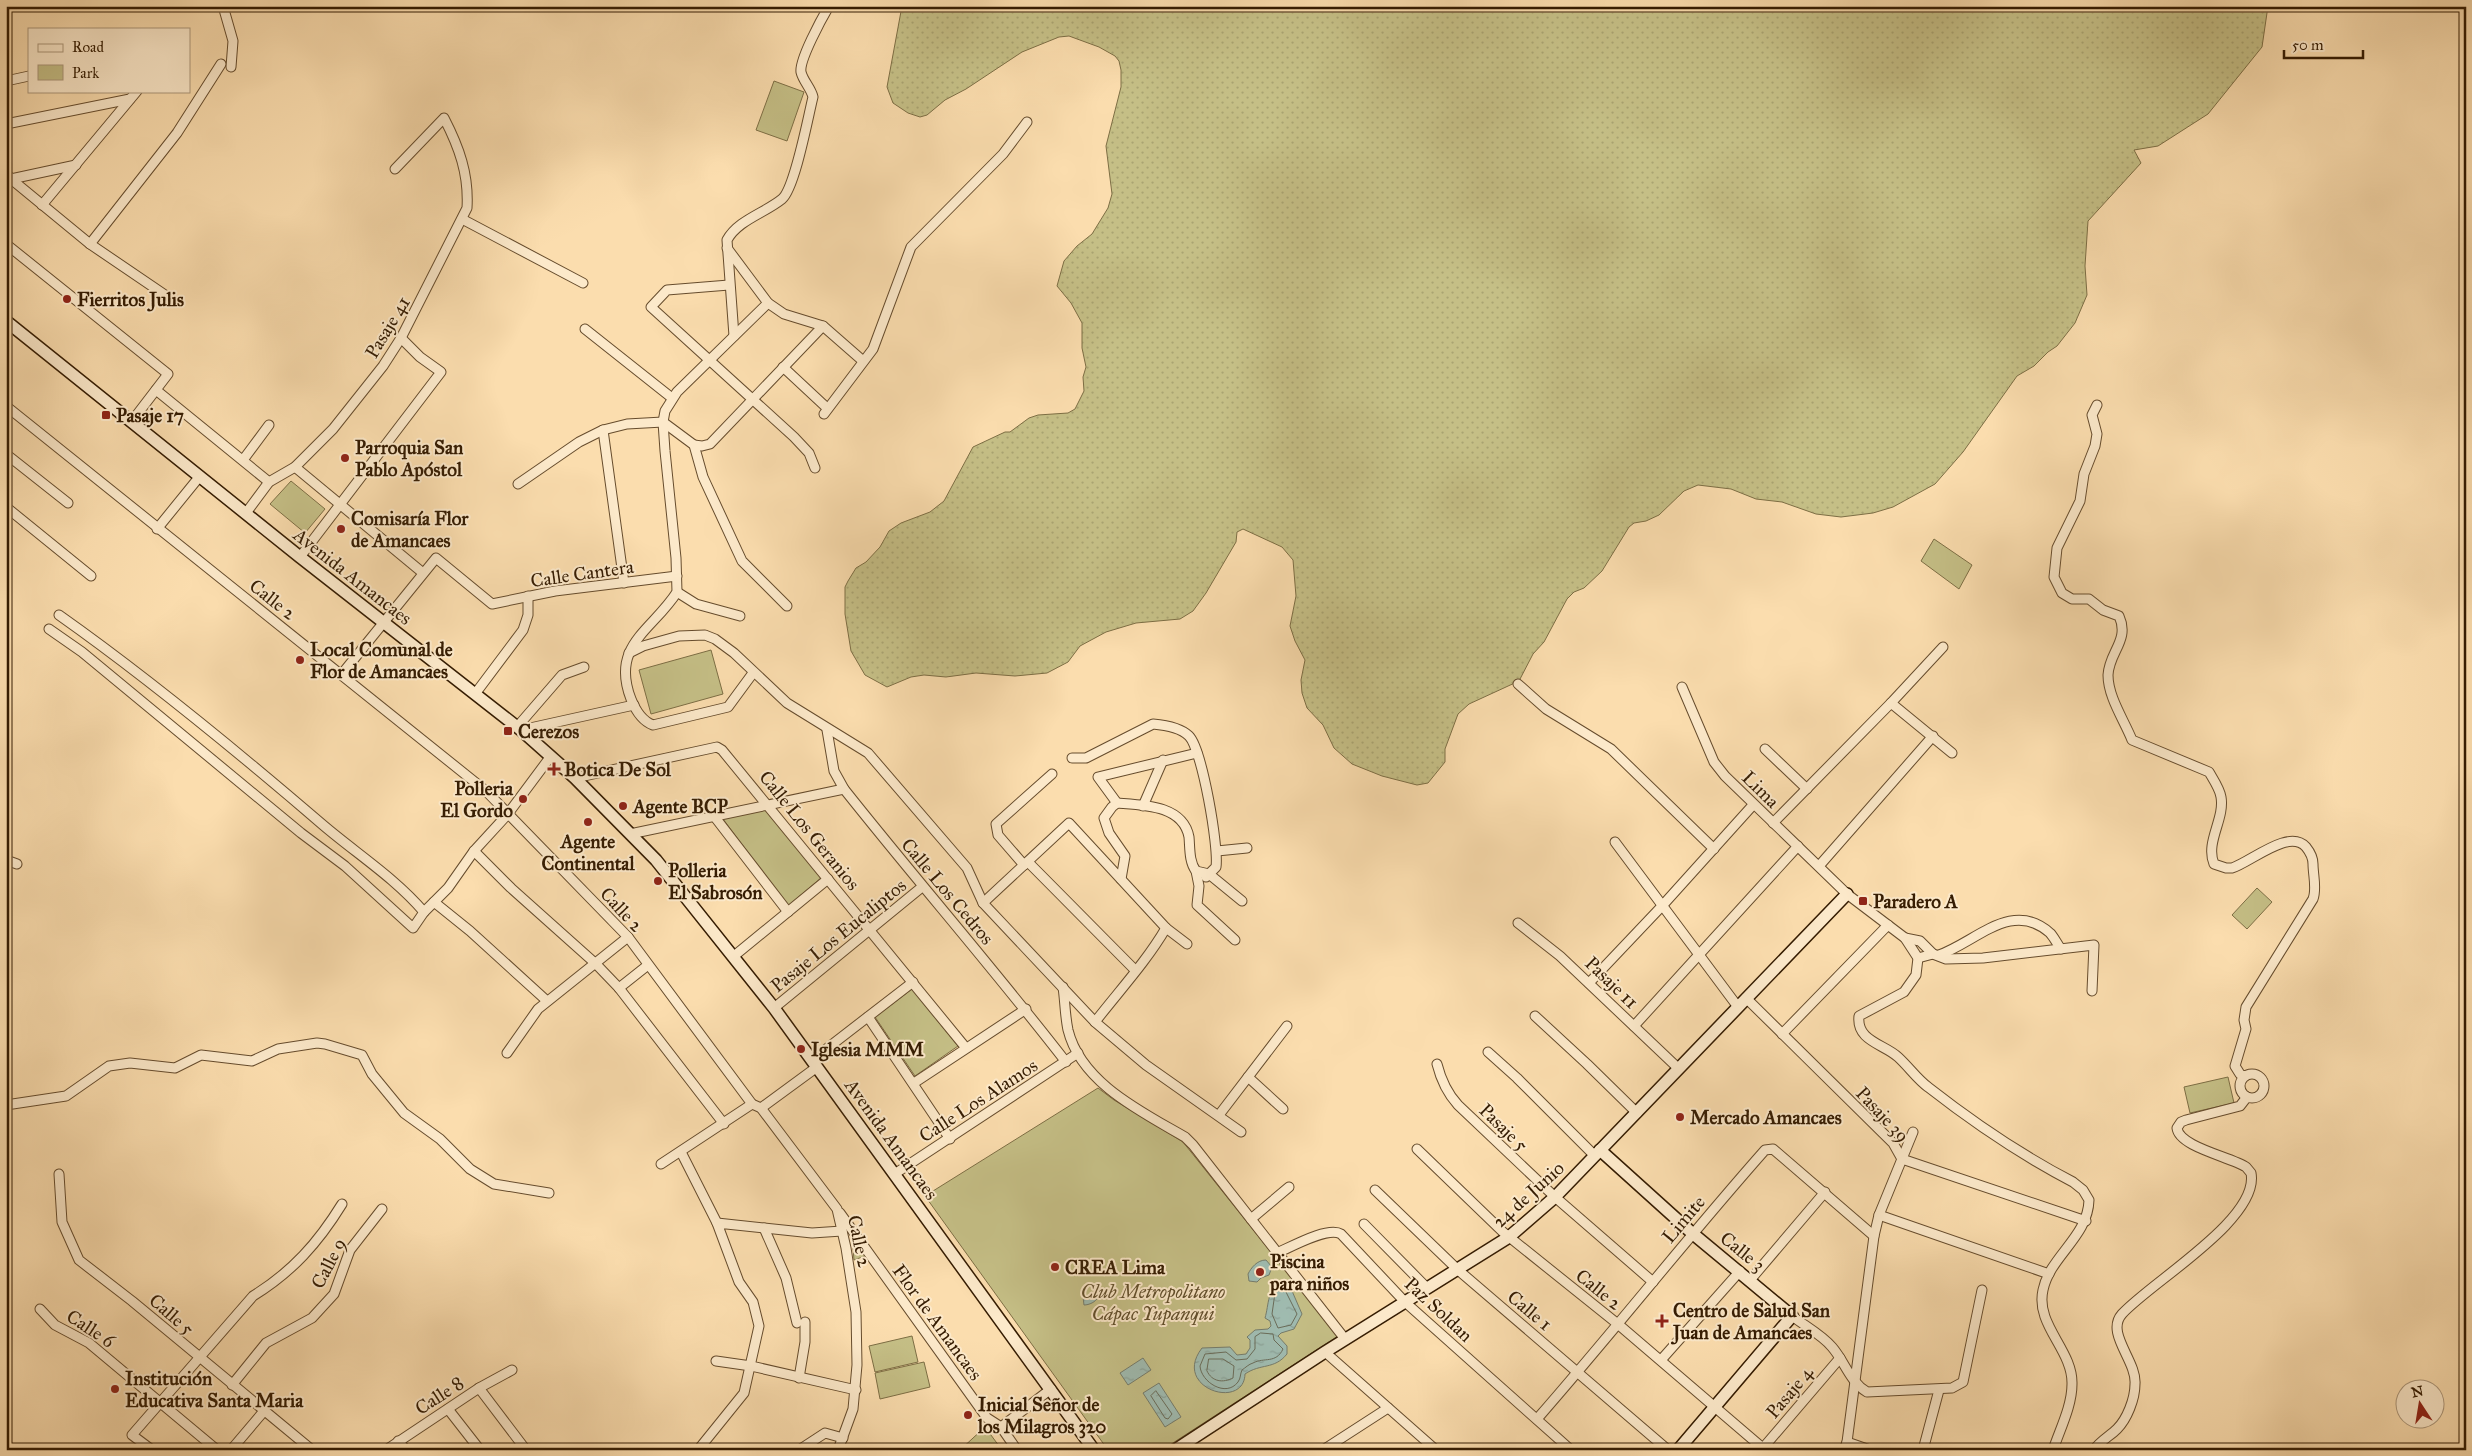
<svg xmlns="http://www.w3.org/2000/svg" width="2472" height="1456" font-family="'IM FELL Great Primer',serif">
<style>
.grass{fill:url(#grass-dots);stroke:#7d6e44}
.park{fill:#c5bf86;stroke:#7d6e44}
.water{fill:url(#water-ripples);stroke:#757b6a}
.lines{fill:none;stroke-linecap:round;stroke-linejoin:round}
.shore{stroke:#6a6c59;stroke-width:1}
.street-casing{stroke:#664c2d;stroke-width:11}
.secondary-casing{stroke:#351c02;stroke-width:14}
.street{stroke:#fce9ca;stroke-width:9}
.secondary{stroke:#fce9ca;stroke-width:11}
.poi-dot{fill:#8f2418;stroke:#fce9ca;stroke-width:2}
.labels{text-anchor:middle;stroke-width:4;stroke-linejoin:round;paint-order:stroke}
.poi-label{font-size:19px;font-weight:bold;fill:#351c02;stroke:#fce9ca;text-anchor:start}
.street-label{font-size:19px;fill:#351c02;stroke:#fce9ca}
.park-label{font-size:19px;font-style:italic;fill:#604d2a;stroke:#fce9ca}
</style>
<defs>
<pattern id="grass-dots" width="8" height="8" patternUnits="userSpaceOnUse" patternTransform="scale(1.25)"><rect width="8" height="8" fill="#c5bf86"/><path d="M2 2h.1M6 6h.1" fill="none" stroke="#aaa472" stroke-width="1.8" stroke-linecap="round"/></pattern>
<pattern id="water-ripples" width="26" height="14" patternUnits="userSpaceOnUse" patternTransform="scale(1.25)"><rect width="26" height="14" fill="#9fbbb0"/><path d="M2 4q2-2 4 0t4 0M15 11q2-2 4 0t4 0" fill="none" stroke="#8aa096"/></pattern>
</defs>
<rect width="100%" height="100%" fill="#fbddae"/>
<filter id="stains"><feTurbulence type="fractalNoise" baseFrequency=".004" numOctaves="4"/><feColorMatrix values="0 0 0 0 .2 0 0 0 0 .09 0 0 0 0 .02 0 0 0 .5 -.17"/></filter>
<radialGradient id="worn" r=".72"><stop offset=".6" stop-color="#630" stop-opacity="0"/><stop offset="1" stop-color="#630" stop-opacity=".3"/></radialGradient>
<!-- grass -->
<polygon class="grass" points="902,6 2268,6 2262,47 2208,114 2158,146 2134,150 2141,163 2088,221 2085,266 2087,295 2075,323 2057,346 2048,352 2034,366 2017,376 1963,452 1935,484 1893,507 1873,513 1841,517 1816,514 1782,502 1756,499 1731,489 1698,485 1684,491 1659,515 1646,521 1634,523 1629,527 1602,571 1584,588 1574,592 1567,599 1544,642 1533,654 1519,681 1469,704 1458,714 1445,749 1445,762 1428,783 1417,785 1382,776 1352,764 1334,748 1323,725 1307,708 1302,693 1301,680 1305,660 1295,641 1290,626 1296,596 1293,560 1282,547 1243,529 1237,532 1236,542 1206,593 1193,611 1180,619 1136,623 1106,632 1080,646 1068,662 1047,673 1015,676 976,673 946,677 924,675 911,677 887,687 865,675 851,651 845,614 845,587 848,581 856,568 866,562 880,547 889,531 901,523 930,512 944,501 973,447 1005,432 1010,432 1029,418 1038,415 1068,413 1075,409 1084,391 1083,377 1086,367 1082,348 1082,323 1071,303 1057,286 1064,261 1077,246 1092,234 1108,208 1112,194 1106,146 1121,87 1121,70 1119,61 1115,56 1099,47 1069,36 1059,37 1022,52 966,89 945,100 927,115 920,117 908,113 893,103 887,87"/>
<!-- park -->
<g class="park">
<polygon points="774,81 804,92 787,141 756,130"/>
<polygon points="291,481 325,509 305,533 270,504"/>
<polygon points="1934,539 1972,565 1959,589 1921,561"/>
<polygon points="711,650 723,694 651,714 639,670"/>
<polygon points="765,809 822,877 788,906 723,819"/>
<polygon points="2257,888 2272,902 2247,929 2232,915"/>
<polygon points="912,989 958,1046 915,1076 875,1017"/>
<polygon points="2228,1077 2234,1103 2190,1113 2184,1087"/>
<polygon points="1098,1088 1114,1100 1183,1142 1338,1336 1162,1450 1108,1450 925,1196"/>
<polygon points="855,1245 865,1256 854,1260 853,1248"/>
<polygon points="912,1336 918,1362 875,1372 869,1346"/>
<polygon points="924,1362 930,1387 880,1399 875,1373"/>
<polygon points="985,1427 1002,1450 960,1450"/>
</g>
<!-- water -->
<g class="water">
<path d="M1266,1260L1272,1267L1269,1275L1261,1278L1257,1282L1249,1281L1248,1274C1251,1268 1257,1260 1266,1260Z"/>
<path d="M1282,1283L1289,1284L1302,1314L1294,1329L1281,1333L1278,1336L1287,1346V1354C1274,1370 1261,1363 1245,1374C1244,1411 1171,1388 1202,1348L1230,1347L1237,1355L1246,1354L1250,1348V1340L1247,1337L1255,1330L1268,1329L1271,1326L1270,1321L1265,1318C1269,1305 1267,1287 1282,1283Z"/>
<path d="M1095,1294L1098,1297C1096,1302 1089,1305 1084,1305L1083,1297Z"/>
<polygon points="1143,1358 1151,1370 1128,1385 1120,1373"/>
<polygon points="1159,1383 1181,1417 1165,1427 1143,1393"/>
</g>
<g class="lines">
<!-- shore -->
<g class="shore">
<polygon points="1284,1288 1297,1314 1291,1325 1278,1328 1272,1314 1275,1293"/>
<path d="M1261,1333L1273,1334L1274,1340L1283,1349C1276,1364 1264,1357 1253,1363C1249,1364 1245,1368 1242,1370C1240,1374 1241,1378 1238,1382C1226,1398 1201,1382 1200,1366L1205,1354L1226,1352L1236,1360L1247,1359L1255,1349V1337Z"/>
<path d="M1209,1359H1223L1234,1366L1233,1378C1223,1383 1212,1382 1207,1371Z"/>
<polygon points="1156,1391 1172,1414 1168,1419 1165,1418 1151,1396"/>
</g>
<defs>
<g id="street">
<polyline points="223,6 233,41 231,67"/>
<polyline points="6,81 29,76"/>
<polyline points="6,124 130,99"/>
<polyline points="6,173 11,179 90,244 165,295"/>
<polyline points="6,185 11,179 76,165"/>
<polyline points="42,205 137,91"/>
<polyline points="462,219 583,283"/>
<polyline points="6,244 168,374 132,421"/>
<polyline points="90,244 177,133 221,64"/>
<polyline points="727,248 768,303 784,314 823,326 863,361"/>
<polyline points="729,285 667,290 651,307 794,437 809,453 815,468"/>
<polyline points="585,329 672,398"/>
<path d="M734,336L727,240C738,220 765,213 782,199C795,188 808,117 813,97C811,88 803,81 801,72C799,60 822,18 829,6"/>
<polyline points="783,367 827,408"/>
<polyline points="156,390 269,482"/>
<path d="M2097,405L2092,415L2097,434L2095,446L2084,474L2080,501L2057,548L2054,577L2062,593L2072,599H2089L2103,610L2119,616C2130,640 2109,652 2108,675C2108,697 2124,720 2132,740L2209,772C2213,779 2220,789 2221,797C2225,819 2205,842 2214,864L2226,868H2232C2251,862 2289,828 2306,847C2310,852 2313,858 2313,864C2313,875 2317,889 2313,899L2246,1007L2244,1020L2246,1029L2235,1066L2240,1074L2245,1076"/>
<polyline points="6,406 486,791 628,937 752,1104 761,1108 837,1209 846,1248 856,1312 857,1365 853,1409 838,1450"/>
<polyline points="824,414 873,349 911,247 1003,154 1027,122"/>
<polyline points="603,430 624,583"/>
<polyline points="694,445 702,446 710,444 823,326"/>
<polyline points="6,454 68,503"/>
<polyline points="243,460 269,425"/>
<polyline points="295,467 423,573"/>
<polyline points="518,484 579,442 603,430 627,424 663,422 694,445 703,477 742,561 787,606"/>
<polyline points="6,507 91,576"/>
<path d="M246,513L269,482L295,467L333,429L383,366L401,338L467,208C469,174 459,147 444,118L395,169"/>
<polyline points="157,529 200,476"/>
<polyline points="300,557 441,372 420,357 401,338"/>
<polyline points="677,592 696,604 740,616"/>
<path d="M59,615C151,680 238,752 323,825C357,854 395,878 424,912"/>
<polyline points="49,629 82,652 301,833 345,866 413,928 424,912 448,888 474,851 507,815 551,756"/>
<polyline points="629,653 643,646 679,636 705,635 715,639 734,653 787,703 868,753 967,868 983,903 1095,1022 1146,1065 1241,1132"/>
<path d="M753,673L728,707L653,725C642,721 635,709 631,699C610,645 653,630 677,592L676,558L665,451L663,422L665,411L677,392L768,303"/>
<polyline points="341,675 436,558 492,604 555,591 677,576"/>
<polyline points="1518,684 1546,709 1611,749 1714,849"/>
<path d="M1682,687L1714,762L1725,776L1847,894L1905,938L1918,958L1916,975L1904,992L1859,1016C1856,1041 1884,1044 1898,1057C1909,1067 1917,1079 1928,1087C1974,1123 2021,1155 2073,1182L2083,1190L2089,1200C2088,1237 2050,1256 2043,1290C2035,1325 2073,1350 2072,1384C2072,1406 2060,1429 2053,1450"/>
<polyline points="475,694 523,630 528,615 528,596"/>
<polyline points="1891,703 1943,647"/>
<polyline points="517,727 562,675 584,667"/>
<polyline points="521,730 634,705"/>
<path d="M827,730L834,771L844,789C917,881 994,969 1066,1062"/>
<polyline points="1765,749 1807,789"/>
<path d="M1072,758H1086L1153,724C1164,725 1180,727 1189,736C1202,749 1219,847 1216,867L1209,874L1196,871C1189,862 1190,848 1189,837C1183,805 1143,805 1117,803L1112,807L1104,818L1109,833L1125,856L1121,879"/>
<polyline points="575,778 717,747 722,750 966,1048"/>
<polyline points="1117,803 1098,777 1197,753"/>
<polyline points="1143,806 1163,760"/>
<polyline points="714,816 788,912"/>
<polyline points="1773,823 1891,703 1952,753"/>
<polyline points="630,834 844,789"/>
<polyline points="1615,842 1738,1007"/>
<polyline points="474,851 511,888 596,964 619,988 724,1124"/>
<polyline points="1217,851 1247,848"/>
<polyline points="6,860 17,864"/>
<polyline points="1028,862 1135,970"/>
<polyline points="1024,865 998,835 996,824 1052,774"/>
<polyline points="1819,866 1933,736"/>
<polyline points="1196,871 1199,886 1197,905 1235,940"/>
<polyline points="1206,877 1209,874 1242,901"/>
<polyline points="434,902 470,931 547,1001"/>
<polyline points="983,903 1069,823 1166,928 1187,944"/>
<polyline points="1518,923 1560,956 1679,1069"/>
<polyline points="1905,938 1920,941 1933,954"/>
<path d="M1939,955C1976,942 2012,899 2050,933C2054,937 2057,944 2061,949"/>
<polyline points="734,956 828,879"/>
<polyline points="1918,958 1933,954 1946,959 1983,958 2094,945 2092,991"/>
<polyline points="1589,983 1662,906 1753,805"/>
<path d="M1063,987C1065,1001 1065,1016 1068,1030C1081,1083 1142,1112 1185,1137L1193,1145L1345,1339"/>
<polyline points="619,988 648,965"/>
<polyline points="1746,998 1893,1143 1902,1159 2086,1221"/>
<polyline points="774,1008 922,887"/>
<polyline points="1535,1016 1587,1064 1637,1113"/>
<polyline points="868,1017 950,1139"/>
<path d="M1095,1022C1119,991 1146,962 1166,928"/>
<polyline points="1634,1026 1798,846"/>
<polyline points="1782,1034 1888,925"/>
<polyline points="1488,1052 1517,1078 1595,1156"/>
<polyline points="507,1053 538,1009 628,937"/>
<polyline points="812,1060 913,982"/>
<path d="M1437,1064C1441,1080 1447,1093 1458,1105L1555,1197L1653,1282"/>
<circle cx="2252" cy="1086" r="12"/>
<polyline points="1248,1077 1283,1109"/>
<polyline points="914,1083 1026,1009"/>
<polyline points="6,1105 66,1096 109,1066 130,1063 175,1068 201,1055 252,1061 278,1049 317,1043 325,1044 362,1055 372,1074 404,1113 440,1139 470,1169 494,1184 549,1193"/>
<polyline points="761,1108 817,1067"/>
<polyline points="1219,1115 1287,1026"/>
<polyline points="1417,1149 1503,1232 1619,1325 1765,1450"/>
<polyline points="681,1152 717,1223"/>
<polyline points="661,1164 752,1104"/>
<polyline points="896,1173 1078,1053"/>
<polyline points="59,1174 62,1222 79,1260 132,1301 312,1450"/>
<polyline points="1375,1190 1457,1269 1668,1450"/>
<polyline points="840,1213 987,1418 1001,1427 1017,1450"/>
<polyline points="1879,1215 2049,1274"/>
<polyline points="1251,1219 1289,1187"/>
<polyline points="1364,1224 1427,1288"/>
<polyline points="764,1228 786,1278 797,1323"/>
<path d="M1277,1253C1291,1247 1328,1226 1341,1234L1405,1302L1571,1450"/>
<polyline points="1751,1279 1825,1192"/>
<polyline points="40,1309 55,1325 89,1343 217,1450"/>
<path d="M1792,1316C1805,1326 1822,1335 1832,1347C1845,1362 1850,1382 1867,1392L1952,1388L1963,1382L1982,1290"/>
<polyline points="1325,1352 1436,1450"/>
<polyline points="1661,1360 1740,1271"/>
<polyline points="716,1361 751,1366 856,1390"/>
<polyline points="799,1378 805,1342 805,1322"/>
<polyline points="232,1385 266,1343 312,1318 334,1294 350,1250 382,1209"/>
<polyline points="479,1388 526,1450"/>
<polyline points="448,1409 480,1450"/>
<path d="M1537,1419C1615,1330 1687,1238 1765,1150L1773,1149L1874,1236"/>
<polyline points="1001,1427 1051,1389"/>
<polyline points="398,1441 406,1450"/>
<polyline points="1847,1442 1870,1450"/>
<polyline points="1763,1448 1840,1358"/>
<path d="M152,1450L132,1435L253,1296C292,1272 318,1243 342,1204"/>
<polyline points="231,1450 264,1411"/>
<polyline points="386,1450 479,1388 512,1370"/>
<polyline points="698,1450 744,1393 759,1326 753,1302 739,1282 717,1223 812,1233 842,1231"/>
<polyline points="799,1450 825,1433 843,1438"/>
<polyline points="1323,1450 1388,1408"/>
<polyline points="1844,1450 1847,1442 1874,1236 1879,1215 1913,1132"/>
<polyline points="1923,1450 1939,1390"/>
<path d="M2094,1450C2100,1441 2110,1436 2117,1429C2127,1419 2135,1399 2135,1384C2137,1361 2105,1333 2122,1314C2151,1282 2260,1219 2251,1173L2246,1167C2231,1157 2179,1147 2177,1128L2181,1122L2186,1120L2240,1106L2247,1097"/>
</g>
<g id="secondary">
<polyline points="6,321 300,557 521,730 575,778 656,860 774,1008 1094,1450"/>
<polyline points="1600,1150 1692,1233 1792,1316 1678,1450"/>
<polyline points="1175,1450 1325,1352 1509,1237 1555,1197 1847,894"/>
</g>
</defs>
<!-- street casing -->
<use href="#street" class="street-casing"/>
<!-- secondary casing -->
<use href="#secondary" class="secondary-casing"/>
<!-- street -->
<use href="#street" class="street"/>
<!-- secondary -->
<use href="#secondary" class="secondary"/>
</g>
<!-- markers -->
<g class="poi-dot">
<circle cx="67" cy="299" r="5"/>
<rect x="101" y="410" width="10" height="10" rx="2.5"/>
<circle cx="345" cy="458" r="5"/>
<circle cx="341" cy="529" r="5"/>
<circle cx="300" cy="660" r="5"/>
<rect x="503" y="726" width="10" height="10" rx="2.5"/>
<path d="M551.5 761.5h5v5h5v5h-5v5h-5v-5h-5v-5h5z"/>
<circle cx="523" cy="799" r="5"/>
<circle cx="623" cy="806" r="5"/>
<circle cx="588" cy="822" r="5"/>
<circle cx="658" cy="881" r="5"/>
<rect x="1858" y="896" width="10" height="10" rx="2.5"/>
<circle cx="801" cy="1049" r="5"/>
<circle cx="1680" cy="1117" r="5"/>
<circle cx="1055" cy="1267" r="5"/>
<circle cx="1260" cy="1272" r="5"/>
<path d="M1659.5 1313.5h5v5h5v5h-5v5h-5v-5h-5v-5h5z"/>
<circle cx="115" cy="1389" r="5"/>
<circle cx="968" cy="1415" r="5"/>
</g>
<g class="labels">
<!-- poi labels -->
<g class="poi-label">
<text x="77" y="306">Fierritos Julis</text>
<text x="116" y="422">Pasaje 17</text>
<text x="355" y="454">Parroquia San<tspan x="355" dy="22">Pablo Apóstol</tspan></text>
<text x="351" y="525">Comisaría Flor<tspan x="351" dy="22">de Amancaes</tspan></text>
<text x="310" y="656">Local Comunal de<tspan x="310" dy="22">Flor de Amancaes</tspan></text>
<text x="518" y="738">Cerezos</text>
<text x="564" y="776">Botica De Sol</text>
<text x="513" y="795" text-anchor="end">Polleria<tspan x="513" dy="22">El Gordo</tspan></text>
<text x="633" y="813">Agente BCP</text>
<text x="588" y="848" text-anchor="middle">Agente<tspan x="588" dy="22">Continental</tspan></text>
<text x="668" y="877">Polleria<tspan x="668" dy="22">El Sabrosón</tspan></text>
<text x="1873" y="908">Paradero A</text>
<text x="811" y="1056">Iglesia MMM</text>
<text x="1690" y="1124">Mercado Amancaes</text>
<text x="1270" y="1268">Piscina<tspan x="1270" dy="22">para niños</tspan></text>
<text x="1065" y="1274">CREA Lima</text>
<text x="1673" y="1317">Centro de Salud San<tspan x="1673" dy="22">Juan de Amancaes</tspan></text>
<text x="125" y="1385">Institución<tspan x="125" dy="22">Educativa Santa Maria</tspan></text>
<text x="978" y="1411">Inicial Señor de<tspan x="978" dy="22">los Milagros 320</tspan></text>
</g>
<!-- street labels -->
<g class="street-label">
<text transform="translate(387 327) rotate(-59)" y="7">Pasaje 41</text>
<text transform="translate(582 573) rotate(-8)" y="7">Calle Cantera</text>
<text transform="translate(353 576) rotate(38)" y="7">Avenida Amancaes</text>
<text transform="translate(273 599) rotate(38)" y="7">Calle 2</text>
<text transform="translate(1761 789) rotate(45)" y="7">Lima</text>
<text transform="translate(810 830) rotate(51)" y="7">Calle Los Geranios</text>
<text transform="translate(948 891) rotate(50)" y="7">Calle Los Cedros</text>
<text transform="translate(622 909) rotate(47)" y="7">Calle 2</text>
<text transform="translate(838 935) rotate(-39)" y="7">Pasaje Los Eucaliptos</text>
<text transform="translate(1612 982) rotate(44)" y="7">Pasaje 11</text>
<text transform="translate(978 1100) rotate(-33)" y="7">Calle Los Alamos</text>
<text transform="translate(1883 1114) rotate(47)" y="7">Pasaje 39</text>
<text transform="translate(1504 1127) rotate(44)" y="7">Pasaje 5</text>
<text transform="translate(892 1139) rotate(54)" y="7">Avenida Amancaes</text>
<text transform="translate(1528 1194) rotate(-42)" y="7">24 de Junio</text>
<text transform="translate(1683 1219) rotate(-50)" y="7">Limite</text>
<text transform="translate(860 1241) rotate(78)" y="7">Calle 2</text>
<text transform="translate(1743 1251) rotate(39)" y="7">Calle 3</text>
<text transform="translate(328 1263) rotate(-63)" y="7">Calle 9</text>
<text transform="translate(1599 1289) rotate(39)" y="7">Calle 2</text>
<text transform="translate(1439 1309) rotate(43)" y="7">Paz Soldan</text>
<text transform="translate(1530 1310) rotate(40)" y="7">Calle 1</text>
<text transform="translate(172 1314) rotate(41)" y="7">Calle 5</text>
<text transform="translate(938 1322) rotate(54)" y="7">Flor de Amancaes</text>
<text transform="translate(91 1328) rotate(33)" y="7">Calle 6</text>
<text transform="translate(1789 1392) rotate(-50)" y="7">Pasaje 4</text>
<text transform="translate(439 1395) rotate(-33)" y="7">Calle 8</text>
</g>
<!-- park labels -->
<g class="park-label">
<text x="1153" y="1298">Club Metropolitano<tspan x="1153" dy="22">Cápac Yupanqui</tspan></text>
</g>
</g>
<!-- margin -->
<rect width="2472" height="1456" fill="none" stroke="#fbddae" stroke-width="25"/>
<rect x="8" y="8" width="2457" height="1441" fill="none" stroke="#351c02" stroke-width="2.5"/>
<rect x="12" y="12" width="2447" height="1431" fill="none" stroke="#351c02"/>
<!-- legend -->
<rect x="28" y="28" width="162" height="65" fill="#fce9ca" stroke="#ac977a"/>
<rect x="38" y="44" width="25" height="8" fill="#fce9ca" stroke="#ac977a"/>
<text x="72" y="52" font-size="15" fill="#351c02">Road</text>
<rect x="38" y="65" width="25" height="15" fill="#c5bf86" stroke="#ac977a"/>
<text x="72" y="78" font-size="15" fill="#351c02">Park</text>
<!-- north arrow -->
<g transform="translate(2420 1404) rotate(348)"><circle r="24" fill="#fce9ca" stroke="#ac977a"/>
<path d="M0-4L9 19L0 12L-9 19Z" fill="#8f2418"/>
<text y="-8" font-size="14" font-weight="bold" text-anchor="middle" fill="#351c02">N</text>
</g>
<!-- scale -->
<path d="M2284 50v8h79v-8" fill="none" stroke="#351c02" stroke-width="2.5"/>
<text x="2292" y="50" font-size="15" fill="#351c02" stroke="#fce9ca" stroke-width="4" paint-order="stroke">50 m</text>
<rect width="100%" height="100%" filter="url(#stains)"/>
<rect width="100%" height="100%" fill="url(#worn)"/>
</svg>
